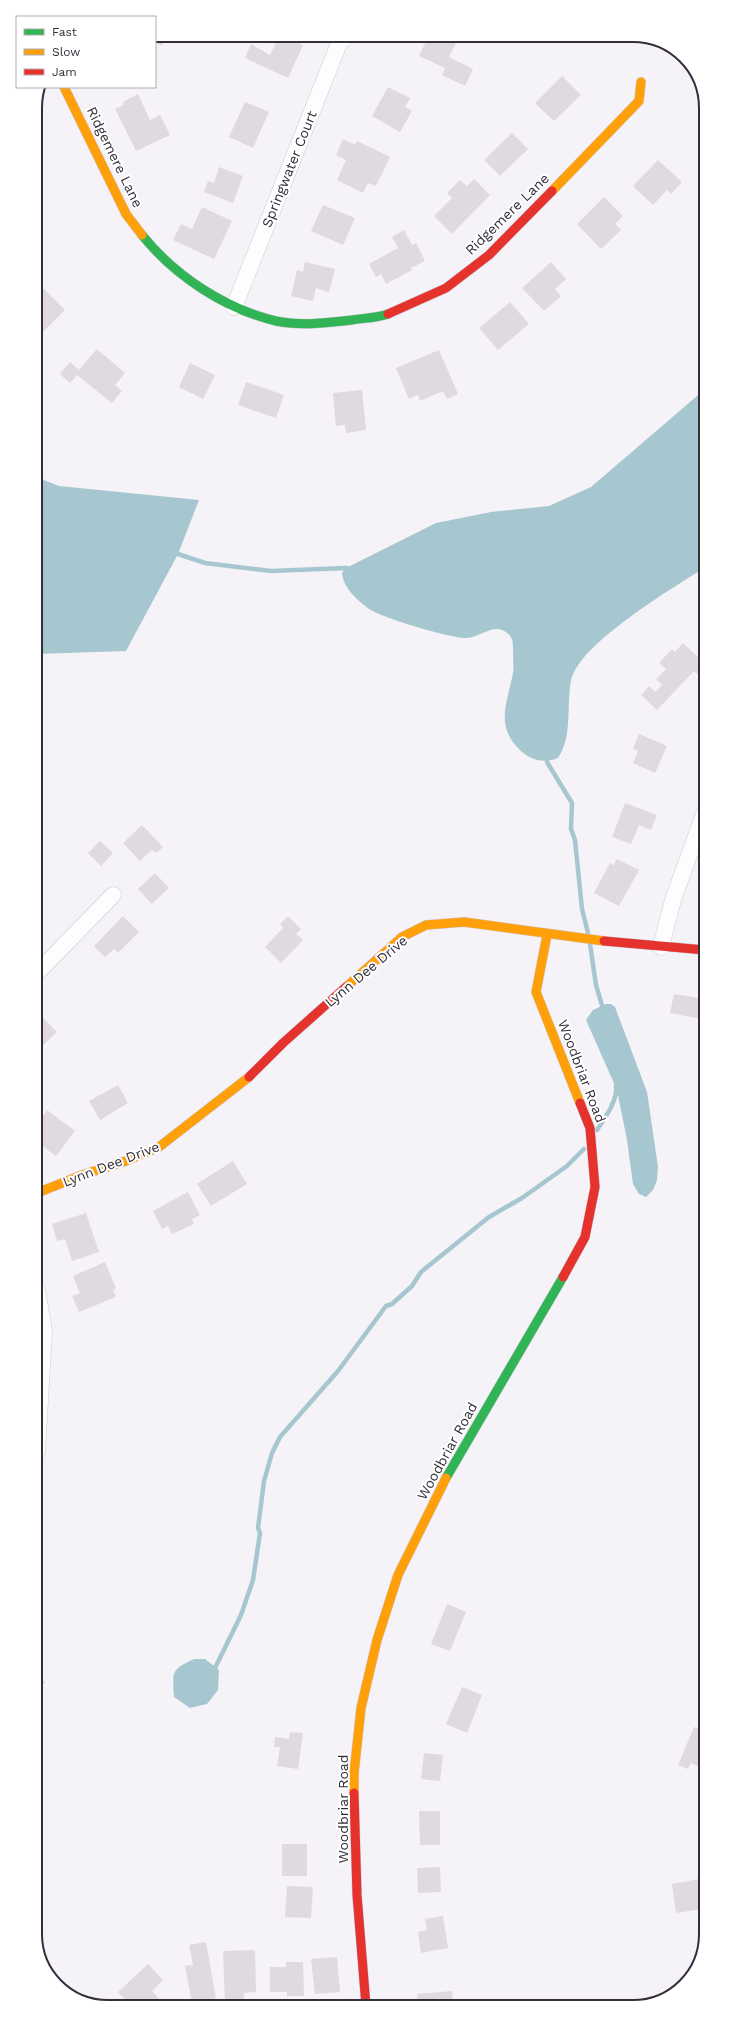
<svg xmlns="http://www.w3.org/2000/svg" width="741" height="2042" font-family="'Work Sans',sans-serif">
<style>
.water{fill:#a6c7cf}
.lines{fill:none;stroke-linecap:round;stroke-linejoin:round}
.stream{stroke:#a6c7cf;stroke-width:4.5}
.building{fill:#e1d9e0}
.street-casing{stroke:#cecad3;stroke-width:17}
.fast-casing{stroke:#cecad3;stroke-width:10}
.slow-casing{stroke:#cecad3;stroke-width:10}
.jam-casing{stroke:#cecad3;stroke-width:10}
.street{stroke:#fefdfe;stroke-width:16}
.fast{stroke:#30b455;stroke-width:9}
.slow{stroke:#ff9f0a;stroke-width:9}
.jam{stroke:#e5322d;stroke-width:9}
.labels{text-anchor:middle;stroke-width:4;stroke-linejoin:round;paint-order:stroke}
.street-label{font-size:14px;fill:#342e3a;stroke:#fff}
.rim{fill:none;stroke:#342e3a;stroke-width:2}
</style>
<rect width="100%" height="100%" fill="#f5f2f8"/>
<!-- water -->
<g class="water">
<path d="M704,390V568C673,588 578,644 571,681C566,706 573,736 558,758C545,763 533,761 522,752C494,727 507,704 513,673C514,666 513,657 513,649C513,643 513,637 507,633C495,622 481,637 467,638C453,639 383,618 371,610C359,602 343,588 342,573L346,568L436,523L491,512L549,506L591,487Z"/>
<polygon points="36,477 59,486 199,500 178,554 126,651 36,654"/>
<polygon points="606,1004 611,1004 615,1007 647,1092 658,1167 657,1180 653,1190 646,1197 639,1194 633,1184 627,1140 617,1090 586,1020 593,1010"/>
<path d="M194,1659H205L219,1670L218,1690L207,1704L190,1708L174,1697C173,1672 170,1670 194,1659Z"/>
</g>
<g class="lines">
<!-- stream -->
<g class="stream">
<polyline points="172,554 178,554 205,563 271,571 346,568 353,570"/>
<polyline points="547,757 547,762 572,803 571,829 575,840 582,909 588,933"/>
<polyline points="590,944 596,985 604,1012"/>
<path d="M597,1130C605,1118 618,1100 616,1086"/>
<polyline points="212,1671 216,1666 241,1615 253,1580 260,1533 258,1528 264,1481 272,1453 280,1437 338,1371 386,1306 392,1304 412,1286 421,1272 489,1217 522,1198 567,1166 584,1149"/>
</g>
</g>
<!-- building -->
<g class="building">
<polygon points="155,35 174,35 160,46 155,40"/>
<polygon points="280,35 303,45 288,78 245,58 251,44 270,55"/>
<polygon points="429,35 460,35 449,57 473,69 465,86 442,75 445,68 419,56"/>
<polygon points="562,76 581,95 554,121 535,103"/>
<polygon points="388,87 410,98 405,107 412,111 400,132 372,116"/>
<polygon points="138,94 150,120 160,115 170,135 136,151 115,109 124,105 123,102"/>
<polygon points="245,102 269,112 253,148 229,137"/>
<polygon points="512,133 528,149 500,176 484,160"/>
<polygon points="343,139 355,145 357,141 390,157 376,186 368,183 363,193 337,180 346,160 336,155"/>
<polygon points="658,160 682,182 671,194 667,190 653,205 633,186"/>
<polygon points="219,167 243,176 233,203 204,192 208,181 214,183"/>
<polygon points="474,179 490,195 452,234 434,216 452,198 447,193 460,180 467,186"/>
<polygon points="604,197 623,216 615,224 621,230 601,249 577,224"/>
<polygon points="323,205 355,218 343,245 311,231"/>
<polygon points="202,207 232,221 214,259 173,240 181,224 192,229"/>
<polygon points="404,230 412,245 416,243 425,261 411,268 412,270 386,284 381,274 376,277 369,264 398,248 392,237"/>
<polygon points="305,262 335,269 329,292 316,288 313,301 291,296 297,270 303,272"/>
<polygon points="551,262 566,279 555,289 561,296 544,311 522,288"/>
<polygon points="43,288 65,310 41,334 35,329 35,290 38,293"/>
<polygon points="510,302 529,324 498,350 479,328"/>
<polygon points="97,349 125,373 115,385 122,391 112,403 77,375 70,383 60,374 70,362 79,370"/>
<polygon points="439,350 458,394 447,399 443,391 420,401 418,395 409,399 396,368"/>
<polygon points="190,363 215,375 203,399 179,387"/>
<polygon points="246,382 284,395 276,418 238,405"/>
<polygon points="362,390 366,430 346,433 345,425 336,426 333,393"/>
<polygon points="683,643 704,663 704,665 697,674 694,671 657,710 641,695 649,686 655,692 662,685 656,679 666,669 659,663 672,649 675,652"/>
<polygon points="639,734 667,746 655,773 633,763 638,751 633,748"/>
<polygon points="625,803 657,815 651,830 639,825 631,844 612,837"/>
<polygon points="142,825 163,847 156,853 152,850 140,861 123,843"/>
<polygon points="100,841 113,853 101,866 88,853"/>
<polygon points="617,859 639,870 619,906 594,893 610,863 614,865"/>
<polygon points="155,873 169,888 152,904 138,889"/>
<polygon points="123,916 139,932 118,953 114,949 105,957 94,946"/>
<polygon points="288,916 301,929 296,934 303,940 281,963 265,947 283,928 280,924"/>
<polygon points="674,994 705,999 701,1019 670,1013"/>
<polygon points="36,1011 57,1032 36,1052"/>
<polygon points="118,1085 128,1103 100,1120 89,1101"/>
<polygon points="47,1110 75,1131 56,1156 36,1141 36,1114 39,1111 44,1115"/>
<polygon points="233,1161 247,1184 211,1206 197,1184"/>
<polygon points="188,1192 200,1215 192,1219 194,1224 172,1234 168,1226 162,1229 153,1211"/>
<polygon points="86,1213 99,1252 72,1261 65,1239 57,1241 52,1224"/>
<polygon points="105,1262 116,1288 113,1290 116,1297 79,1312 72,1296 80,1293 73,1276"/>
<polygon points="447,1604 466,1612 450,1651 431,1644"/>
<polygon points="37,1677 45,1682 37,1694"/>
<polygon points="462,1687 482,1695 467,1733 446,1724"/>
<polygon points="694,1727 706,1732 706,1770 691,1763 688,1769 678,1765"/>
<polygon points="290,1732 303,1733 298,1769 277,1766 280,1747 274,1747 275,1737 289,1739"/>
<polygon points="424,1753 443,1755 440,1781 421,1779"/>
<polygon points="419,1811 440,1811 440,1845 420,1845"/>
<rect x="282" y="1844" width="25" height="32"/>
<polygon points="440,1867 441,1892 418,1893 417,1868"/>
<polygon points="699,1879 703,1909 676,1913 672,1884"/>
<polygon points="287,1886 313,1887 311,1918 285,1917"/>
<polygon points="443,1916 448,1948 421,1953 418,1932 427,1930 425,1919"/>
<polygon points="206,1942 216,1998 192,2003 185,1966 193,1965 189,1945"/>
<polygon points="255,1950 256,1992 244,1993 244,2000 225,2001 223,1951"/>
<polygon points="337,1957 340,1992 315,1994 311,1959"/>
<polygon points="286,1962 303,1962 304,1996 287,1996 287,1992 270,1992 270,1967 286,1967"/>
<polygon points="148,1964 163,1980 152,1991 163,2003 159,2007 132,2007 118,1992"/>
<polygon points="452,1991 453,2005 418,2005 417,1994"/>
</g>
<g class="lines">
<defs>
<g id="street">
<polyline points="234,307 340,41 349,35"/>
<polyline points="661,947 673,900 704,814"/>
<polyline points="36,974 113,895"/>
<polyline points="37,1289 44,1331 37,1452"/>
</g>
<g id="fast">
<path d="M142,235C175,276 225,309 276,321C300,326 328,323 352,320C363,318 377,318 388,314"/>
<polyline points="446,1478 563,1277"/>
</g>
<g id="slow">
<polyline points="64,87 126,214 142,235"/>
<polyline points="552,191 639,101 641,82"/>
<polyline points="547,935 536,992 580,1103"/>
<polyline points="346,987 402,937 426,925 464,922 604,941"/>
<polyline points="37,1193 82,1175 126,1161 159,1147 249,1077"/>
<polyline points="354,1793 354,1773 361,1708 377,1640 398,1575 446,1478"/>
</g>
<g id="jam">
<polyline points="388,314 446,288 489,255 552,191"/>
<polyline points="604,941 705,950"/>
<polyline points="249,1077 283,1043 346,987"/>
<polyline points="563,1277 585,1237 595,1187 590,1128 580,1103"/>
<polyline points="354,1793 357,1895 366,2006"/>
</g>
</defs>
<!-- street casing -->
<use href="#street" class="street-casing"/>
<!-- fast casing -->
<use href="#fast" class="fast-casing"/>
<!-- slow casing -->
<use href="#slow" class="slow-casing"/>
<!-- jam casing -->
<use href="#jam" class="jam-casing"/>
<!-- street -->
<use href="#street" class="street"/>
<!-- fast -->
<use href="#fast" class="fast"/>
<!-- slow -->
<use href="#slow" class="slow"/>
<!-- jam -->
<use href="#jam" class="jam"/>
</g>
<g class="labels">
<!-- street labels -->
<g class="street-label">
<text transform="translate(115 157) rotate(64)" y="5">Ridgemere Lane</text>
<text transform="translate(289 169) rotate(-68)" y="5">Springwater Court</text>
<text transform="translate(507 214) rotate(-44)" y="5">Ridgemere Lane</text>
<text transform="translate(366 971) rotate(-40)" y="5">Lynn Dee Drive</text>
<text transform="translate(582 1071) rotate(69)" y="5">Woodbriar Road</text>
<text transform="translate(111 1164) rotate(-21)" y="5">Lynn Dee Drive</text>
<text transform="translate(447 1451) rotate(-61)" y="5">Woodbriar Road</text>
<text transform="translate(343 1809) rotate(-90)" y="5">Woodbriar Road</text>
</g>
</g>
<!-- crop -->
<path d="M0 0H741V2042H0ZM108 42H633A66 66 0 0 1 699 108V1934A66 66 0 0 1 633 2000H108A66 66 0 0 1 42 1934V108A66 66 0 0 1 108 42Z" fill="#fff" fill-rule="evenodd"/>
<path class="rim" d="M108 42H633A66 66 0 0 1 699 108V1934A66 66 0 0 1 633 2000H108A66 66 0 0 1 42 1934V108A66 66 0 0 1 108 42Z"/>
<!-- legend -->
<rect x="16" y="16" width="140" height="72" fill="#ffffff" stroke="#aeabb0"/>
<rect x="24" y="29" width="20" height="6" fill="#30b455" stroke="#aeabb0"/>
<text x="52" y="36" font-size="12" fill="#342e3a">Fast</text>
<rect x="24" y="49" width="20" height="6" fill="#ff9f0a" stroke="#aeabb0"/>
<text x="52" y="56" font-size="12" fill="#342e3a">Slow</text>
<rect x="24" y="69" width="20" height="6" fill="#e5322d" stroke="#aeabb0"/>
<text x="52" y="76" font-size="12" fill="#342e3a">Jam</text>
</svg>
